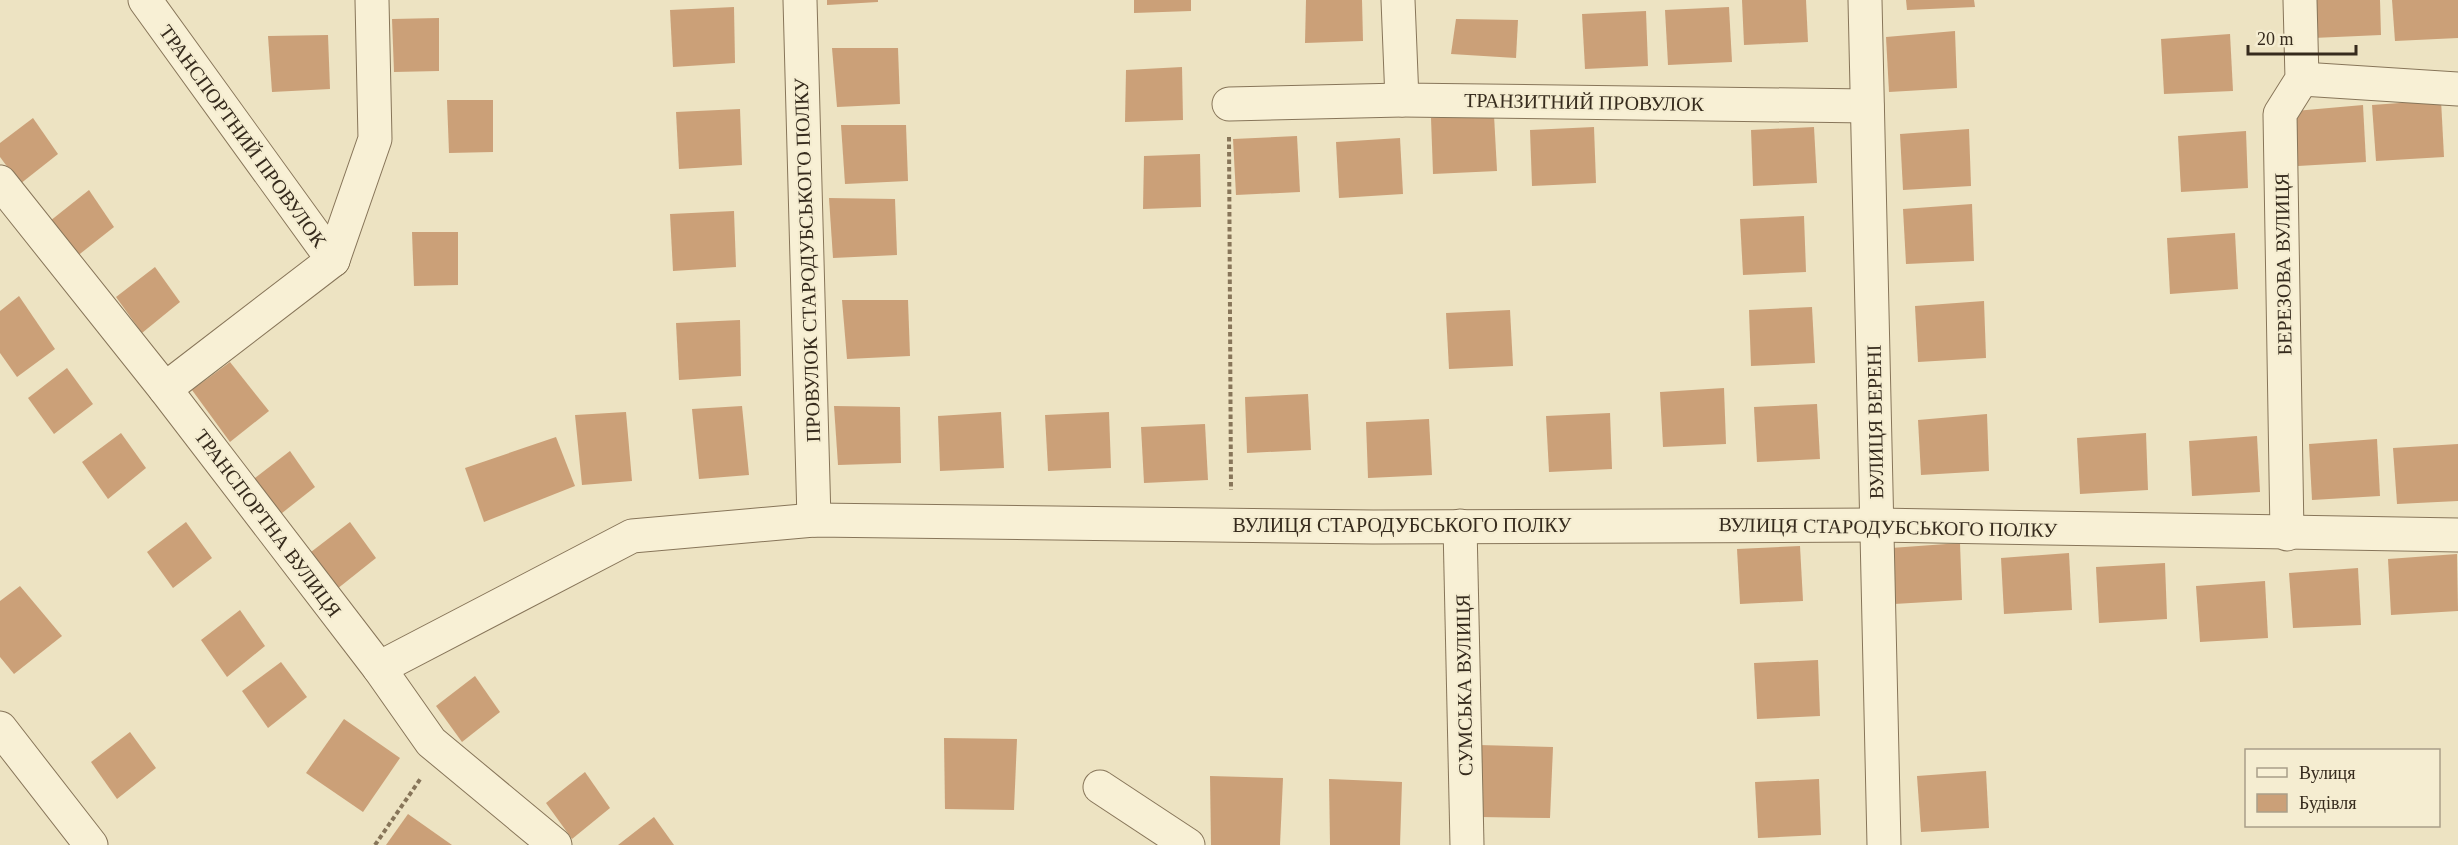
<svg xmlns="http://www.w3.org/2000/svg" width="2458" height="845" font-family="Georgia,serif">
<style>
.building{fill:#cba078}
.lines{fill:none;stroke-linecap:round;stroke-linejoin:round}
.minor-casing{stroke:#877559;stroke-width:35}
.path{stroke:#877559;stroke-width:4;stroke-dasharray:4.5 3;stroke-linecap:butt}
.minor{stroke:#f8f0d5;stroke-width:33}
.labels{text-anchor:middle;stroke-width:4.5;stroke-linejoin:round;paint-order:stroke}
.street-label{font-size:20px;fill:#362b1d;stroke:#f5edd1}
</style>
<rect width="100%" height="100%" fill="#ede3c2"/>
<!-- building -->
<g class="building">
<polygon points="827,0 878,0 878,2 827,5"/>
<polygon points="1134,0 1191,0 1191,11 1134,13"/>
<polygon points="1306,0 1362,0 1363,41 1305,43"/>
<polygon points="1742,0 1806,0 1808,42 1744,45"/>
<polygon points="1906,0 1974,0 1975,7 1907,10"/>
<polygon points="2311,0 2380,0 2381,35 2313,38"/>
<polygon points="2392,0 2458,0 2458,38 2395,41"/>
<polygon points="734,7 735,63 673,67 670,10"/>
<polygon points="1729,7 1732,62 1668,65 1665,10"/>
<polygon points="1646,11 1648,66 1585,69 1582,14"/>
<polygon points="439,18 439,71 394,72 392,19"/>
<polygon points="1456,19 1518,20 1516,58 1451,54"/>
<polygon points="1955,31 1957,88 1889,92 1886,37"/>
<polygon points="2230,34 2233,91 2164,94 2161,39"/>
<polygon points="328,35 330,89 272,92 268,36"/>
<polygon points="832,48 898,48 900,104 837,107"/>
<polygon points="1182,67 1183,120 1125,122 1126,70"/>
<polygon points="447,100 493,100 493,152 449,153"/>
<polygon points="2441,100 2444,157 2376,161 2372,105"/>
<polygon points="2363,105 2366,162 2298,166 2295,111"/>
<polygon points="740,109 742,165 679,169 676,112"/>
<polygon points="1494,115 1497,171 1433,174 1431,118"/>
<polygon points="33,118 58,154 20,184 0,157 0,143"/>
<polygon points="841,125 906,125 908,181 845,184"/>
<polygon points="1594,127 1596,183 1532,186 1530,130"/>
<polygon points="1814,127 1817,183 1753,186 1751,130"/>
<polygon points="1969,129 1971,186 1903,190 1900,134"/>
<polygon points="2246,131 2248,188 2181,192 2178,136"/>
<polygon points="1297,136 1300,192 1236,195 1233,139"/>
<polygon points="1400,138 1403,194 1339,198 1336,142"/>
<polygon points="1200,154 1201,207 1143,209 1144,156"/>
<polygon points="89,190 114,227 76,257 50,221"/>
<polygon points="829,198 895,199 897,255 833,258"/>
<polygon points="1972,204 1974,261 1906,264 1903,209"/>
<polygon points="734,211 736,267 673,271 670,214"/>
<polygon points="1804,216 1806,272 1743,275 1740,219"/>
<polygon points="412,232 458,232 458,285 414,286"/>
<polygon points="2235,233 2238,289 2170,294 2167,238"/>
<polygon points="155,267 180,302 142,333 116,297"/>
<polygon points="19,296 55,349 17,377 0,353 0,311"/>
<polygon points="842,300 908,300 910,356 847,359"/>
<polygon points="1984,301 1986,358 1918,362 1915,306"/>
<polygon points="1812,307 1815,363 1751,366 1749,310"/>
<polygon points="1510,310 1513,366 1449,369 1446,313"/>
<polygon points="740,320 741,376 679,380 676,323"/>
<polygon points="230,362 269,411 230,442 192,390"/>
<polygon points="67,368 93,404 54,434 28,398"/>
<polygon points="1724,388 1726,444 1663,447 1660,392"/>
<polygon points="1308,394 1311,450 1247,453 1245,397"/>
<polygon points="1817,404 1820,459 1757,462 1754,407"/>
<polygon points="742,406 749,475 699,479 692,409"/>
<polygon points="834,406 900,407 901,463 838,465"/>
<polygon points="626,412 632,481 582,485 575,415"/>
<polygon points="1001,412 1004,468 940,471 938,416"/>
<polygon points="1109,412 1111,468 1048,471 1045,415"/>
<polygon points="1610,413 1612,469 1549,472 1546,416"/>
<polygon points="1987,414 1989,471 1921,475 1918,420"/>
<polygon points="1429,419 1432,475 1368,478 1366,422"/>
<polygon points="1205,424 1208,480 1144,483 1141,427"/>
<polygon points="121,433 146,468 108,499 82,462"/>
<polygon points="2146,433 2148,490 2080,494 2077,438"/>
<polygon points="2257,436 2260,492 2192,496 2189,441"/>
<polygon points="556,437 575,486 484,522 465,468"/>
<polygon points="2377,439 2380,496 2312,500 2309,444"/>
<polygon points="2458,444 2458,501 2397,504 2393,448"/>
<polygon points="290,451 315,487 277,517 251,481"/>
<polygon points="186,522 212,558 173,588 147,552"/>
<polygon points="350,522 376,558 337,589 311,552"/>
<polygon points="1960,543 1962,600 1894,604 1891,548"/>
<polygon points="1800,546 1803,601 1740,604 1737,549"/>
<polygon points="2069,553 2072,610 2004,614 2001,558"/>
<polygon points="2457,554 2458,611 2391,615 2388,559"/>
<polygon points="2165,563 2167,619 2099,623 2096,567"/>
<polygon points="2358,568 2361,625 2293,628 2289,573"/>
<polygon points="2265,581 2268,638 2200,642 2196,586"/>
<polygon points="20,586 62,636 14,674 0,657 0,601"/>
<polygon points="240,610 265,646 227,677 201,640"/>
<polygon points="1818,660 1820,716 1757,719 1754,663"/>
<polygon points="281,662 307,697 268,728 242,691"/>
<polygon points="475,676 500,712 462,742 436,706"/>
<polygon points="344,719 400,758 363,812 306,773"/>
<polygon points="130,732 156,768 117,799 91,762"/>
<polygon points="944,738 1017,739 1014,810 945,809"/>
<polygon points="1479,745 1553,747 1550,818 1480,817"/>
<polygon points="1986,771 1989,828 1921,832 1917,776"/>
<polygon points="585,772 610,808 572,839 546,803"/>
<polygon points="1210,776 1283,778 1280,845 1211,845"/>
<polygon points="1329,779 1402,782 1400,845 1330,845"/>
<polygon points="1819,779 1821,835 1758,838 1755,782"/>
<polygon points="408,814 452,845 386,845"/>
<polygon points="654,817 674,845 618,845"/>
</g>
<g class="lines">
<defs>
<g id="minor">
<polyline points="145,0 333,260"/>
<polyline points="800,0 814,520"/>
<polyline points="1398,0 1402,100 1867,106"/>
<polyline points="1865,0 1884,845"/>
<polyline points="2302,79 2458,89"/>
<polyline points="1229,104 1402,100"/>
<polyline points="0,182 165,389 379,668 431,742 555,845"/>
<polyline points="333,260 375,139 372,0"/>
<polyline points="165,389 333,260"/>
<polyline points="1460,526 1467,845"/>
<polyline points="2287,534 2280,114 2302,79 2300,0"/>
<polyline points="379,668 632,536 814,520 1373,527 1877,525 2458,535"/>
<polyline points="0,728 91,845"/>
<polyline points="1100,787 1188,845"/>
</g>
</defs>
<!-- minor casing -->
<use href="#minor" class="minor-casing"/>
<!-- path -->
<g class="path">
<polyline points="1229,137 1231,490"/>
<polyline points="375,845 421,778"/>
</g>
<!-- minor -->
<use href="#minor" class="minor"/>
</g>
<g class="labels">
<!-- street labels -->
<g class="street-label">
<text transform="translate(1584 102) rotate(1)" y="7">ТРАНЗИТНИЙ ПРОВУЛОК</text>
<text transform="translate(243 136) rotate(54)" y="7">ТРАНСПОРТНИЙ ПРОВУЛОК</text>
<text transform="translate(807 260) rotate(-92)" y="7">ПРОВУЛОК СТАРОДУБСЬКОГО ПОЛКУ</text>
<text transform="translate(2283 264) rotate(-91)" y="7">БЕРЕЗОВА ВУЛИЦЯ</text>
<text transform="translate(1875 422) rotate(-91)" y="7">ВУЛИЦЯ ВЕРЕНІ</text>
<text transform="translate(268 523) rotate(53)" y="7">ТРАНСПОРТНА ВУЛИЦЯ</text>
<text x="1402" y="532">ВУЛИЦЯ СТАРОДУБСЬКОГО ПОЛКУ</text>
<text transform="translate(1888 527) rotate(1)" y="7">ВУЛИЦЯ СТАРОДУБСЬКОГО ПОЛКУ</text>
<text transform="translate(1464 685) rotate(-91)" y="7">СУМСЬКА ВУЛИЦЯ</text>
</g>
</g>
<!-- legend -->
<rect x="2245" y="749" width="195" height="78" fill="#f5edd1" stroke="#a99f89" stroke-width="1.5"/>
<rect x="2257" y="768" width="30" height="9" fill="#f8f0d5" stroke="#a99f89" stroke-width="1.5"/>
<text x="2299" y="779" font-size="18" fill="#362b1d">Вулиця</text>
<rect x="2257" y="794" width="30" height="18" fill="#cba078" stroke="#a99f89" stroke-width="1.5"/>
<text x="2299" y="809" font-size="18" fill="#362b1d">Будівля</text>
<!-- scale -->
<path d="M2248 45v9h108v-9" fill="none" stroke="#362b1d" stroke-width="3"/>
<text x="2257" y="45" font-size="18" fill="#362b1d" stroke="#f5edd1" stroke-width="4.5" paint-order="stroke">20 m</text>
</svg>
